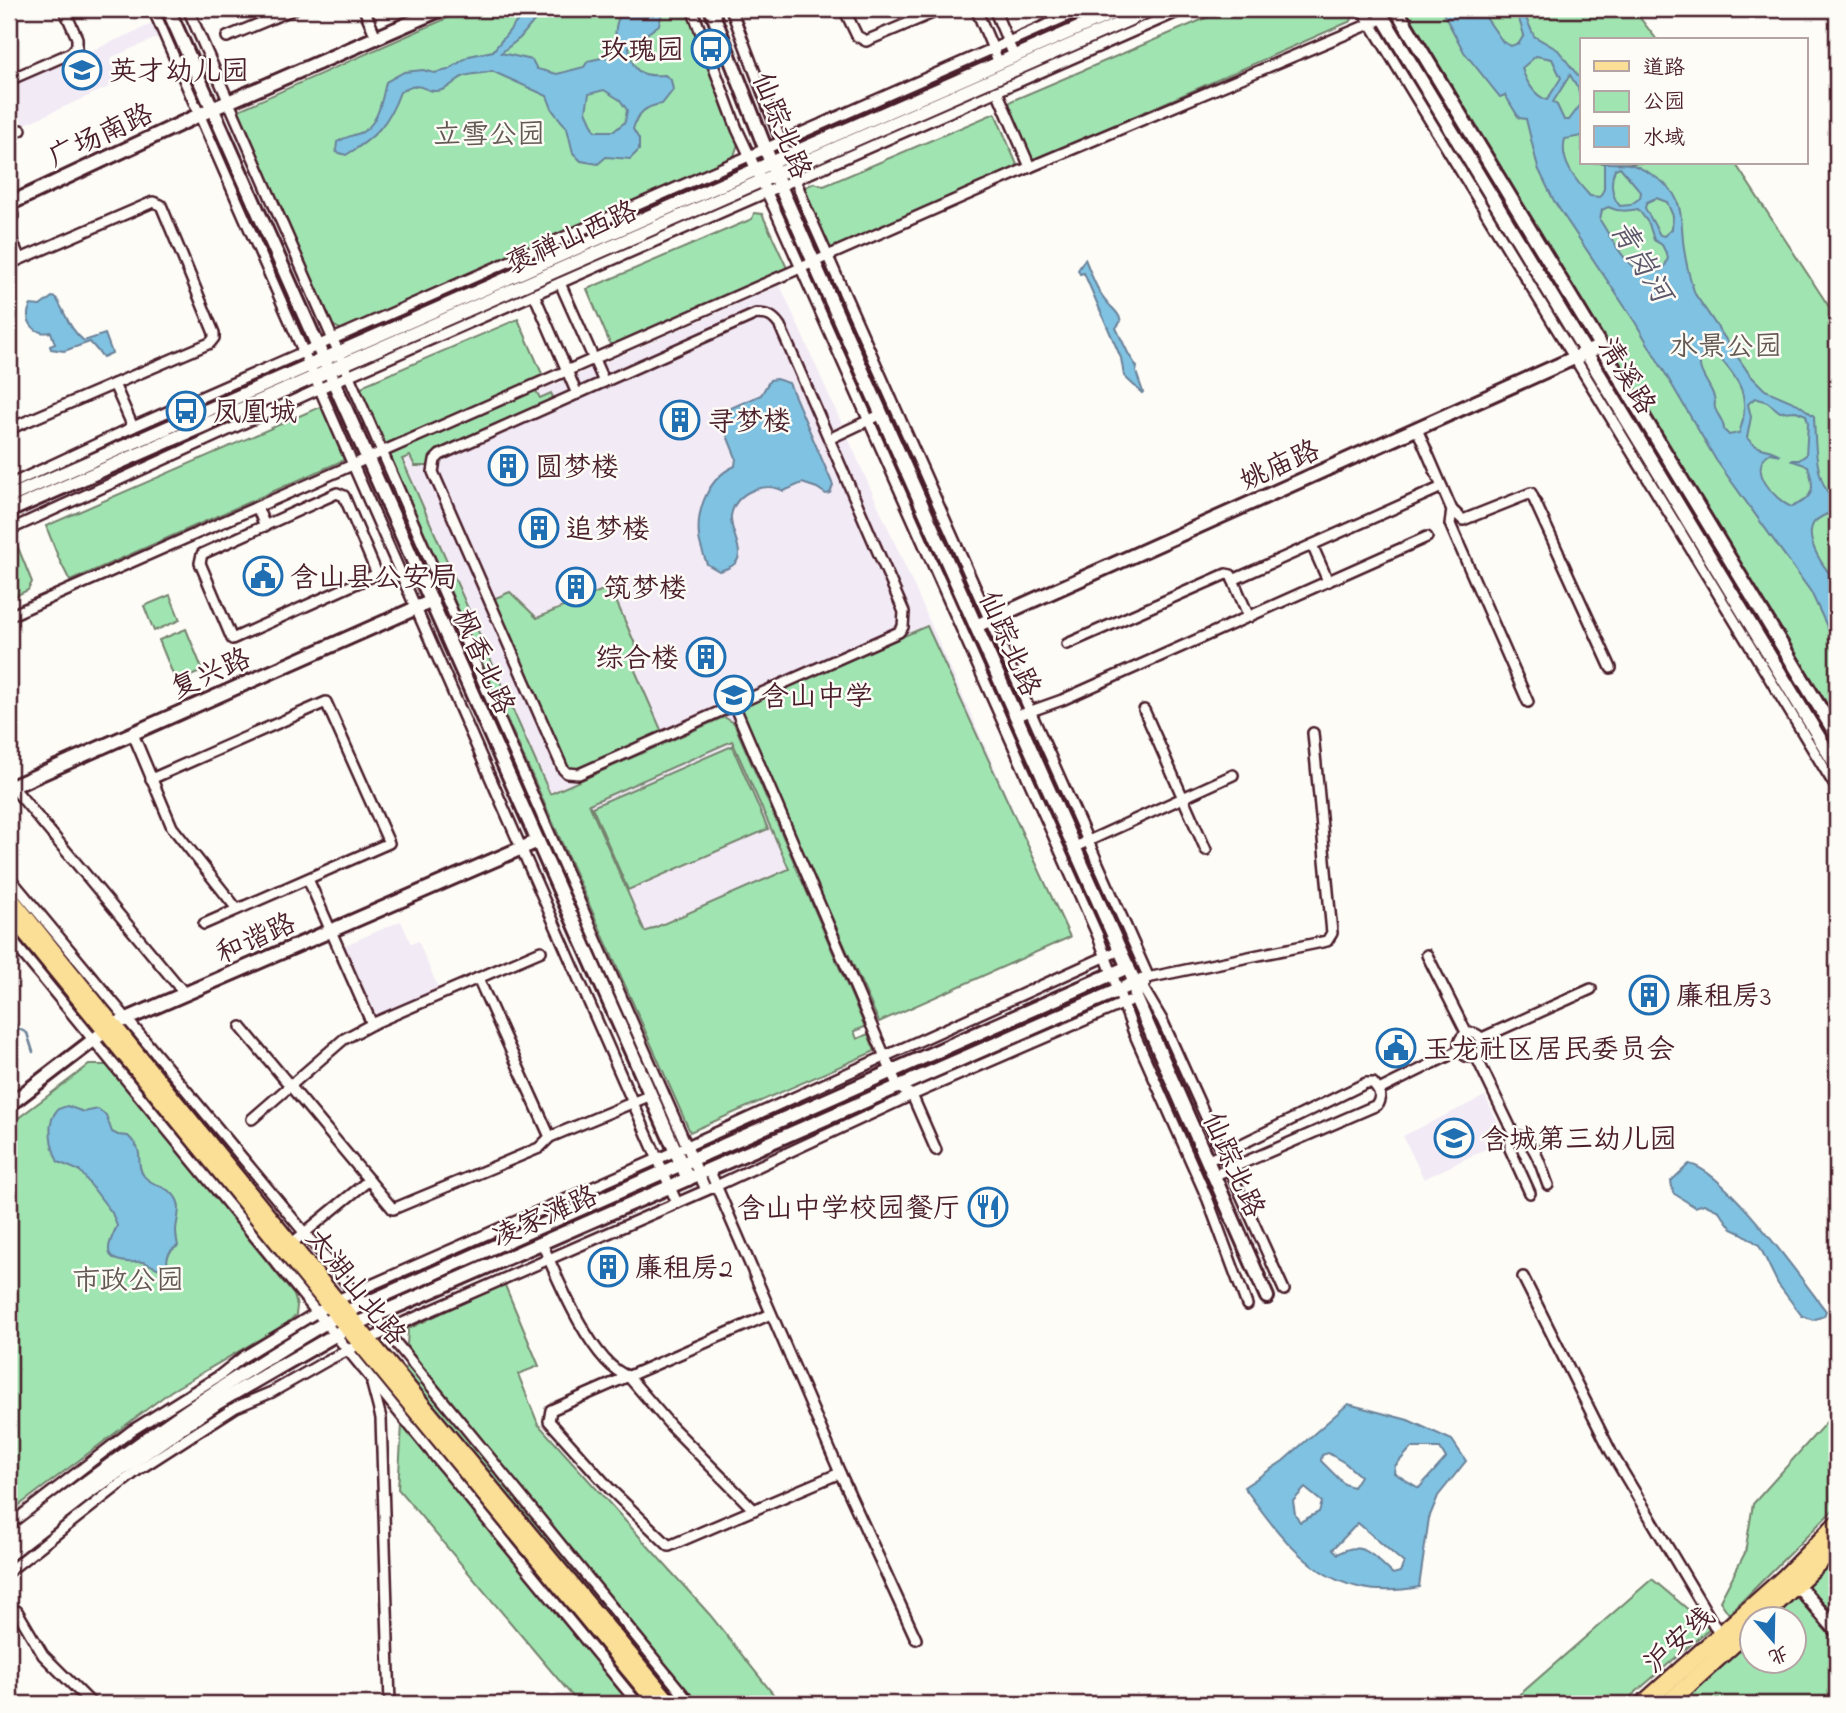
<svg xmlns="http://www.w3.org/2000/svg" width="1846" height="1713" font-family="'Indie Flower','LXGW WenKai TC',sans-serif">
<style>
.built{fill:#f2eaf5}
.green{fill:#a0e5b1;stroke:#75826e;stroke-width:2;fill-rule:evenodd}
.water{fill:#80c2e1;stroke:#6a8198;stroke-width:2;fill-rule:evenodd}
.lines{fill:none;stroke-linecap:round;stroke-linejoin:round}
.stream{stroke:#6a8198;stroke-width:2.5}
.minor-casing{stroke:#4a1f2b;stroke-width:14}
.tertiary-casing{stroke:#4a1f2b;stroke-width:18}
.secondary-casing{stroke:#4a1f2b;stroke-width:18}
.primary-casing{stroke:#4a1f2b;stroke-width:19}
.trunk-casing{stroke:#4a1f2b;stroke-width:21}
.minor{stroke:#fdfcf7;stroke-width:9}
.tertiary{stroke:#fdfcf7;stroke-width:12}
.secondary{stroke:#fdfcf7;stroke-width:12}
.primary{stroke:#fbdf96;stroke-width:14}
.trunk{stroke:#fbdf96;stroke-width:16}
.labels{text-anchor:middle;stroke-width:5;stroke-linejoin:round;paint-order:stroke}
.poi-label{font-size:28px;fill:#4a1f2b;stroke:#fdfcf7;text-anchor:start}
.street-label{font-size:28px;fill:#4a1f2b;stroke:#fdfcf7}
.park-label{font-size:28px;fill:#645a53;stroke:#fdfcf7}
.water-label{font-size:30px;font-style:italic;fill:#5d586b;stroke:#fdfcf7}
</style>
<rect width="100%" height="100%" fill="#fdfcf7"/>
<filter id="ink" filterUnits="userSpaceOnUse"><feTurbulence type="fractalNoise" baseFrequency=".0143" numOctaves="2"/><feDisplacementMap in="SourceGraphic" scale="14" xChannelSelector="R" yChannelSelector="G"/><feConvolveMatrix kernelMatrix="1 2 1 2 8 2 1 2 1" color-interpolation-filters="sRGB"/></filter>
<g filter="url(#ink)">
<!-- built -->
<g class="built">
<polygon points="154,23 159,37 110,58 120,82 23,125 9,88"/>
<polygon points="780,285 1070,937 687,1108 400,453"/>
<polygon points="401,921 411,944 418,941 439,990 374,1018 343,946"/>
<polygon points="1485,1096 1506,1139 1424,1179 1403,1136"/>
</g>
<!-- green -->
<g class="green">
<polygon points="468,9 696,9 743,129 733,159 342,330 328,323 234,112"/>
<polygon points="1227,9 1352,9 1354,13 1351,21 1035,160 1030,157 1008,106 1011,101"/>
<polygon points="1397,9 1633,9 1657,40 1582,40 1582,163 1735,163 1837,319 1837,736"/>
<polygon points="995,113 1018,167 829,250 803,194 805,187 814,183 824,186"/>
<polygon points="754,213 762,214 787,268 611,346 587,289 752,219"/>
<polygon points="518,319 543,376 382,445 359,391 366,384"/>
<path d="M535,389L540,398L551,393L554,399L438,451L431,457L428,466H415L410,456L402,459L550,794L724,717L734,723L865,1027L854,1031L857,1039L868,1034L875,1051L690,1132L390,455ZM732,741L789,869L645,932L589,804Z"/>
<polygon points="322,406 344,460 70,581 59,559 46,526"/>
<polygon points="15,540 32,582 28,590 9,599 9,543"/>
<polygon points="610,587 639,653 630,659 662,732 576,771 567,768 493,599 510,592 537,618"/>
<polygon points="170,595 180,620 154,631 144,606"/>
<polygon points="927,626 1070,937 879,1022 739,712 743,706"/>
<polygon points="186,629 203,671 176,682 159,640"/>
<polygon points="732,746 768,829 628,890 592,807"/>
<polygon points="89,1065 108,1065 294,1295 297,1306 296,1315 287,1323 171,1391 9,1513 9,1125"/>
<polygon points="504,1283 539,1366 518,1374 538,1424 710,1615 781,1704 579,1704 398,1489 408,1329"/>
<polygon points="1837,1410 1837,1506 1729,1614 1720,1601 1745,1553 1753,1504"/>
<polygon points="1837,1550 1837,1704 1676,1704 1751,1632 1752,1660 1794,1660 1794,1618 1766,1618"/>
<polygon points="1652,1579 1710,1628 1622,1704 1509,1704"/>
</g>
<!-- water -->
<g class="water">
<path d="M527,9H544L520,38L501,53L532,60L537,69L557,74L584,67L588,61L615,55C616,42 611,10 631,12C639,13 640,16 648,14L650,9H663L659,25L629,47C632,72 640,77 665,75L671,80L673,90L662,104C645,106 638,113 633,129L639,139V150L630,159L606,157L598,164L581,161L573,153L567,128L553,111L547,96L492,71C483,74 474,73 465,76C457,78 450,88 442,90C423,95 424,78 400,92C389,123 375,138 346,155L336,152L337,142C345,137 348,137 357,134C378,129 382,99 386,82L404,72L423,70L434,73L448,70L469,56L493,51ZM604,90L620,100L627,110L625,122L614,131H595L586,111L589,94Z"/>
<path d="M1441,9H1480L1503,42L1511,46L1519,43L1524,35L1518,16L1509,9H1522L1534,36L1558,50L1582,81V136L1565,139C1559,161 1576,181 1590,196L1600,197L1604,189V163C1629,163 1632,162 1654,176C1682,193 1681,211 1683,241C1685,258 1689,277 1695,294L1750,375L1765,390L1798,404L1814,416C1815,437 1815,463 1823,483C1830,500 1837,497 1837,519L1827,514C1821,517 1816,519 1813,524C1804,541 1825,570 1837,581V648L1811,592L1716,460L1635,322L1554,201L1538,168L1526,119L1519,118L1505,95L1500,97L1464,52ZM1536,56L1552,59L1561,78L1547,100C1534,96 1525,79 1522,68ZM1570,75L1578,88L1581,104L1569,120H1564L1557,105L1553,102ZM1620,167L1641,192L1640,198L1630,205L1620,206C1611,196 1610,181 1615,169ZM1656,198L1667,202L1673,216L1672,229L1664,236L1660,235L1645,208L1647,202ZM1608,207C1619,212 1627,211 1638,209L1649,224L1654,240L1662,245L1668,257C1666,266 1663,271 1654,272C1629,277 1611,237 1600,220L1602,210ZM1703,354L1717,355C1740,380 1752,398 1739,433L1729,435L1724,430C1724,420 1718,417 1715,408C1714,405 1716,400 1714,397C1710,382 1693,369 1703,354ZM1755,398L1767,402L1780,412L1796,411L1806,415L1808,423L1806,455L1799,460H1790L1808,466C1815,488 1815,498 1791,507C1774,499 1746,468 1770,453L1780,455C1767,447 1757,451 1747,438L1751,417L1748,404Z"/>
<path d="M1085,259C1091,273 1096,290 1107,302C1113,310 1118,311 1121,321L1116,328L1129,355L1137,367L1136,372L1143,392L1142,393L1124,376L1121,358L1084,273L1080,274L1078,270Z"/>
<path d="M52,297L56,298C66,314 69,329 84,341L105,334L112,353L103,357L90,342L64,351L51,349L50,346L55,344L51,332C34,336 22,319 31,305L40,306Z"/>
<path d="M776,379L789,383L833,485L830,493L826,494L817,488L802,483L784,491C764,481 735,492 731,516C729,537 757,562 719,571L707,564C704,556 700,546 699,537C696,509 709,477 735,466L736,458L720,418L724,411L761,395L770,380Z"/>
<path d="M67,1106L84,1112L98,1109L106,1115L112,1132L118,1135L128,1136C132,1140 136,1144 138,1149C141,1159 137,1167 144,1176C151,1185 164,1186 172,1193C184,1205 177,1216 176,1230C176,1235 177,1241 178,1246C168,1251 165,1259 169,1269C158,1271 153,1265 143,1262C138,1261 132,1263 127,1262C100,1260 109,1242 117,1226L112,1213L80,1171L58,1162C51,1147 45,1122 58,1109Z"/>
<path d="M1689,1164C1725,1170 1801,1279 1826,1311L1824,1316L1813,1320L1802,1316L1778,1284L1759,1245L1743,1234L1732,1229L1719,1211L1704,1204L1695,1207L1673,1193L1671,1181Z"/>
<path d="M1348,1404L1408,1420L1452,1440L1466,1461L1438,1496L1429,1518L1419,1587C1330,1604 1291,1552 1244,1487L1283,1461ZM1411,1448H1440L1446,1458L1419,1488L1394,1473L1395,1466ZM1328,1453L1345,1463L1360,1476L1353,1487L1344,1484L1321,1461L1322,1455ZM1305,1488L1322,1502L1319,1512L1300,1522L1295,1514L1293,1501ZM1358,1523L1404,1563L1400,1572L1393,1574C1375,1558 1362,1538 1338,1554L1333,1549Z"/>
</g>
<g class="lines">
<!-- stream -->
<polyline class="stream" points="9,1011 17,1028 27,1033 33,1052"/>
<defs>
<g id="minor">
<polyline points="153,9 677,1203"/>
<polyline points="188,9 706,1190"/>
<polyline points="364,9 376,37"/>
<polyline points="692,9 737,129 776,212 1098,936 1134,1033 1208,1200 1247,1305"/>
<polyline points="731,9 805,205 1148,976 1143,988 1162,1020 1284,1290"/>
<polyline points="844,9 857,36 866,41 942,9"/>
<polyline points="976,9 999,63"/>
<polyline points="994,9 1014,56"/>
<polyline points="1362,9 1837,789"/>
<polyline points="227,37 294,9"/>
<polyline points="9,80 71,53 77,46 77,38 64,9"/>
<polyline points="997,91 1030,167"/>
<polyline points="9,136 21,130"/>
<polyline points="9,196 13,216 9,221"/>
<polyline points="9,234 20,259"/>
<polyline points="9,264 153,202 161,205 214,333 214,338 210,343 9,429"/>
<polyline points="560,283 604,382"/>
<polyline points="534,294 577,394"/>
<path d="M756,314C768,314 773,316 780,326L904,612L903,627L899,632L579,774L567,773L563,769L433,472L435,460L440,455Z"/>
<polyline points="114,384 133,427"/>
<polyline points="1417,429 1452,510 1463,520 1531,493 1611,668"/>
<polyline points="829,439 882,414"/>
<polyline points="9,485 133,427 1083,9"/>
<polygon points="337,493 344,496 377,574 232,639 200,563 202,554"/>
<polyline points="257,507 265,526"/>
<polyline points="1452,510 1450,524 1528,702"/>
<polyline points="9,530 334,382 1184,9"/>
<polyline points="1312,545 1328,581"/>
<polyline points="1233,580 1442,487"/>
<polyline points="9,616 1030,167 1384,18"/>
<polyline points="1067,644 1226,574 1231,575 1249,617"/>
<polyline points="734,705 898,1087 912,1095 936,1150"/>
<polyline points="1144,710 1206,850"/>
<polyline points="1017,716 1062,700 1427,537"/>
<polyline points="133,734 172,827 237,909"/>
<polyline points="151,779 326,702 389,843 204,924"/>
<polyline points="12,786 185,994"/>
<polyline points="1075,847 1233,775"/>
<polyline points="9,877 401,1349 691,1704"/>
<polyline points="308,879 372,1024"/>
<polyline points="9,937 638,1704"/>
<polyline points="1427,955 1467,1034"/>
<polyline points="478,978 550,1137"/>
<polyline points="1142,979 1327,941 1332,933 1313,733"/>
<polyline points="241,1027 393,1209 539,1148 550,1137 651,1095"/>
<circle cx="1471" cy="1045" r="12"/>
<polyline points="1482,1038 1591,989"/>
<polyline points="1476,1056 1514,1135"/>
<polyline points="1379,1090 1460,1050"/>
<polyline points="252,1119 344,1039 372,1024 541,951"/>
<path d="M1207,1161L1366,1083H1373C1380,1091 1382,1095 1377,1105L1213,1176"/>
<polyline points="709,1169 840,1473 916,1639"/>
<path d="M1530,1193L1510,1149V1142L1514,1135C1535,1137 1541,1168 1548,1185"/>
<path d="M542,1243C556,1276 593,1366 628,1376L671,1426L754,1510"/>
<polyline points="291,1244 369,1180"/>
<polyline points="1523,1277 1611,1452 1714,1625 1724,1636"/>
<polyline points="771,1314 551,1410 549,1421 610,1489 669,1546 840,1473"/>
<polyline points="372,1384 381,1418 390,1704"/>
<polyline points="9,1525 131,1431 219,1376 243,1357 337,1300 687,1146 1120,950"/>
<polyline points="9,1571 138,1470 236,1407 272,1392 328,1360 405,1322 716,1186 912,1095 1129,1001"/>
<polyline points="17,1611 43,1655 92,1704"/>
</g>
<g id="tertiary">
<polyline points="9,204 212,109 442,9"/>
<polyline points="976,626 1601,346"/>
<polyline points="9,788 432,601"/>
<polyline points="9,1105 113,1025 538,841"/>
<polyline points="1797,1585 1837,1631"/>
</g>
<g id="secondary">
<polyline points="168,9 688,1179"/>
<polyline points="711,9 780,186 1120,950 1135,983 1136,998 1267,1297"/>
<polyline points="1378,9 1837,767"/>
<polyline points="1396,9 1837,736"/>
<polyline points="9,497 1122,9"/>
<polyline points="9,511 1153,9"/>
<path d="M9,1541C113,1460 222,1382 337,1316L1128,967"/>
<polyline points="9,1554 89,1492 217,1403 347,1328 1135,983"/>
</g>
<g id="primary">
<polyline points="9,896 369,1340 671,1704"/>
<polyline points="9,913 347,1328 657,1704"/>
</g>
<g id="trunk">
<polyline points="1761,1618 1837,1545"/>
<polyline points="1643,1704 1784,1578 1837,1524"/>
<polyline points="1667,1704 1752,1627"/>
</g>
</defs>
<!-- minor casing -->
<use href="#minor" class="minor-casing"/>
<!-- tertiary casing -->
<use href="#tertiary" class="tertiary-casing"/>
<!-- secondary casing -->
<use href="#secondary" class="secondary-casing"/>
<!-- primary casing -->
<use href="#primary" class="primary-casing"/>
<!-- trunk casing -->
<use href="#trunk" class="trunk-casing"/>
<!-- minor -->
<use href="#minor" class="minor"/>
<!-- tertiary -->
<use href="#tertiary" class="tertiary"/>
<!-- secondary -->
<use href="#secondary" class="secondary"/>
<!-- primary -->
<use href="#primary" class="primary"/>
<!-- trunk -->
<use href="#trunk" class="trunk"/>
</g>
</g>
<!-- icons -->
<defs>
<symbol id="bus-ring" viewBox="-11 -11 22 22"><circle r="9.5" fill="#fdfcf7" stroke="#1f6fb2" stroke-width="1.5"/><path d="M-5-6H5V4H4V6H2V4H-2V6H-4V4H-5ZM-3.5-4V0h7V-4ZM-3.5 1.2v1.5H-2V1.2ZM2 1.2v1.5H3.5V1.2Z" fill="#1f6fb2"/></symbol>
<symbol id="school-ring" viewBox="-11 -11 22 22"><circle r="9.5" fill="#fdfcf7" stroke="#1f6fb2" stroke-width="1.5"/><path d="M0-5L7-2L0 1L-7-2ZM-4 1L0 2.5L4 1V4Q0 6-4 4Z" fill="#1f6fb2"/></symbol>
<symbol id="building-ring" viewBox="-11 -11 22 22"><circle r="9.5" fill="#fdfcf7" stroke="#1f6fb2" stroke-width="1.5"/><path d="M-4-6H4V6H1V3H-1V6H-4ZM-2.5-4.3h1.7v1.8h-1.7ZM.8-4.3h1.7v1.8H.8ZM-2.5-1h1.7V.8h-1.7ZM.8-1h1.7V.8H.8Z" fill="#1f6fb2"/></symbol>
<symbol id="civic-ring" viewBox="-11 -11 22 22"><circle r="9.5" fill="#fdfcf7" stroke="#1f6fb2" stroke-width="1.5"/><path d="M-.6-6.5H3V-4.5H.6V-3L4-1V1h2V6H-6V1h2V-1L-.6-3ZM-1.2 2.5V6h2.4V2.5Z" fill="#1f6fb2"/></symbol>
<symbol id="restaurant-ring" viewBox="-11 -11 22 22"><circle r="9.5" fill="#fdfcf7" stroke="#1f6fb2" stroke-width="1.5"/><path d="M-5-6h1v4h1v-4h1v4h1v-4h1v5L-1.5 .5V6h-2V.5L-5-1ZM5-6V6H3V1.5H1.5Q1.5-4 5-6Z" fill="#1f6fb2"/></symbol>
</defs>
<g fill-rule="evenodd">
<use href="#bus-ring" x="689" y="27" width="44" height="44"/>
<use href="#school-ring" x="60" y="48" width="44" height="44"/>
<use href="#bus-ring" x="164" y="389" width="44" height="44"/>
<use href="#building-ring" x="658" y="398" width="44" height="44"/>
<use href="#building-ring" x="486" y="444" width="44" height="44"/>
<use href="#building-ring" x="517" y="506" width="44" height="44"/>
<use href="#civic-ring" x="241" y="554" width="44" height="44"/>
<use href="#building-ring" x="554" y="565" width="44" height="44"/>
<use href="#building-ring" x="684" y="635" width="44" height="44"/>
<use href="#school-ring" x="712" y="673" width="44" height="44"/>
<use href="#building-ring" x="1627" y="973" width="44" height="44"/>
<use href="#civic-ring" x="1374" y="1026" width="44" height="44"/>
<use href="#school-ring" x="1432" y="1116" width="44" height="44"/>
<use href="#restaurant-ring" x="966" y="1185" width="44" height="44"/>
<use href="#building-ring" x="586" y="1245" width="44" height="44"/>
</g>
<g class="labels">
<!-- poi labels -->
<g class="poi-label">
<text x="684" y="59" text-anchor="end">玫瑰园</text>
<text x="109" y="80">英才幼儿园</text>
<text x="213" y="421">凤凰城</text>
<text x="707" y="430">寻梦楼</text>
<text x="535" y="476">圆梦楼</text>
<text x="566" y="538">追梦楼</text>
<text x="290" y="586">含山县公安局</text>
<text x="603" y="597">筑梦楼</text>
<text x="679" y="667" text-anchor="end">综合楼</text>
<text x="761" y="705">含山中学</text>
<text x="1676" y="1005">廉租房3</text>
<text x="1423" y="1058">玉龙社区居民委员会</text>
<text x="1481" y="1148">含城第三幼儿园</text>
<text x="961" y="1217" text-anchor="end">含山中学校园餐厅</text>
<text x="635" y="1277">廉租房2</text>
</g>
<!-- street labels -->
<g class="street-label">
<text transform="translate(783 125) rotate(68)" y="10">仙踪北路</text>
<text transform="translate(100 134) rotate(-25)" y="10">广场南路</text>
<text transform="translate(571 236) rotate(-24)" y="10">褒禅山西路</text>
<text transform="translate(1628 375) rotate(59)" y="10">清溪路</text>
<text transform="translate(1279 464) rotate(-24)" y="10">姚庙路</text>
<text transform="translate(1011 643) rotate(66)" y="10">仙踪北路</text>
<text transform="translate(485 661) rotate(66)" y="10">枫香北路</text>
<text transform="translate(210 672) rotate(-24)" y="10">复兴路</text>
<text transform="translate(255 937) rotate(-24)" y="10">和谐路</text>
<text transform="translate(1235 1164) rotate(66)" y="10">仙踪北路</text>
<text transform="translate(544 1215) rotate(-24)" y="10">凌家滩路</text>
<text transform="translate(357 1286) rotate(51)" y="10">太湖山北路</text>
<text transform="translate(1678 1639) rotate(-42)" y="10">沪安线</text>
</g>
<!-- park labels -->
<g class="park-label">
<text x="489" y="143">立雪公园</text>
<text x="1726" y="355">水景公园</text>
<text x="128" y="1289">市政公园</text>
</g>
<!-- water labels -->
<g class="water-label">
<text transform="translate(1642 261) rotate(59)" y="10">青岗河</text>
</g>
</g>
<!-- margin -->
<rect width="1846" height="1713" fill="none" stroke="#fdfcf7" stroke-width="35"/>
<rect x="18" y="18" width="1811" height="1678" fill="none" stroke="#4a1f2b" stroke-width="2.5" filter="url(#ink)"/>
<!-- legend -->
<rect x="1580" y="38" width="228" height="126" fill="#fdfcf7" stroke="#b5a4a5" stroke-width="2"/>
<rect x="1594" y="61" width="35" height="10" fill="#fbdf96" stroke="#b5a4a5" stroke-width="2"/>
<text x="1643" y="74" font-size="21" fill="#4a1f2b">道路</text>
<rect x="1594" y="91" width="35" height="21" fill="#a0e5b1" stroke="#b5a4a5" stroke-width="2"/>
<text x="1643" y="108" font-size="21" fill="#4a1f2b">公园</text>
<rect x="1594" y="126" width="35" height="21" fill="#80c2e1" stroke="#b5a4a5" stroke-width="2"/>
<text x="1643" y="144" font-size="21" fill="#4a1f2b">水域</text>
<!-- north arrow -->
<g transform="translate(1773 1640) rotate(160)"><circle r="33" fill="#fdfcf7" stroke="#b5a4a5" stroke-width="2"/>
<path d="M0-5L12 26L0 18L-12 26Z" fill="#1f6fb2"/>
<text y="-10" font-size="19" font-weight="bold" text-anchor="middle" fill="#4a1f2b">北</text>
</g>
</svg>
